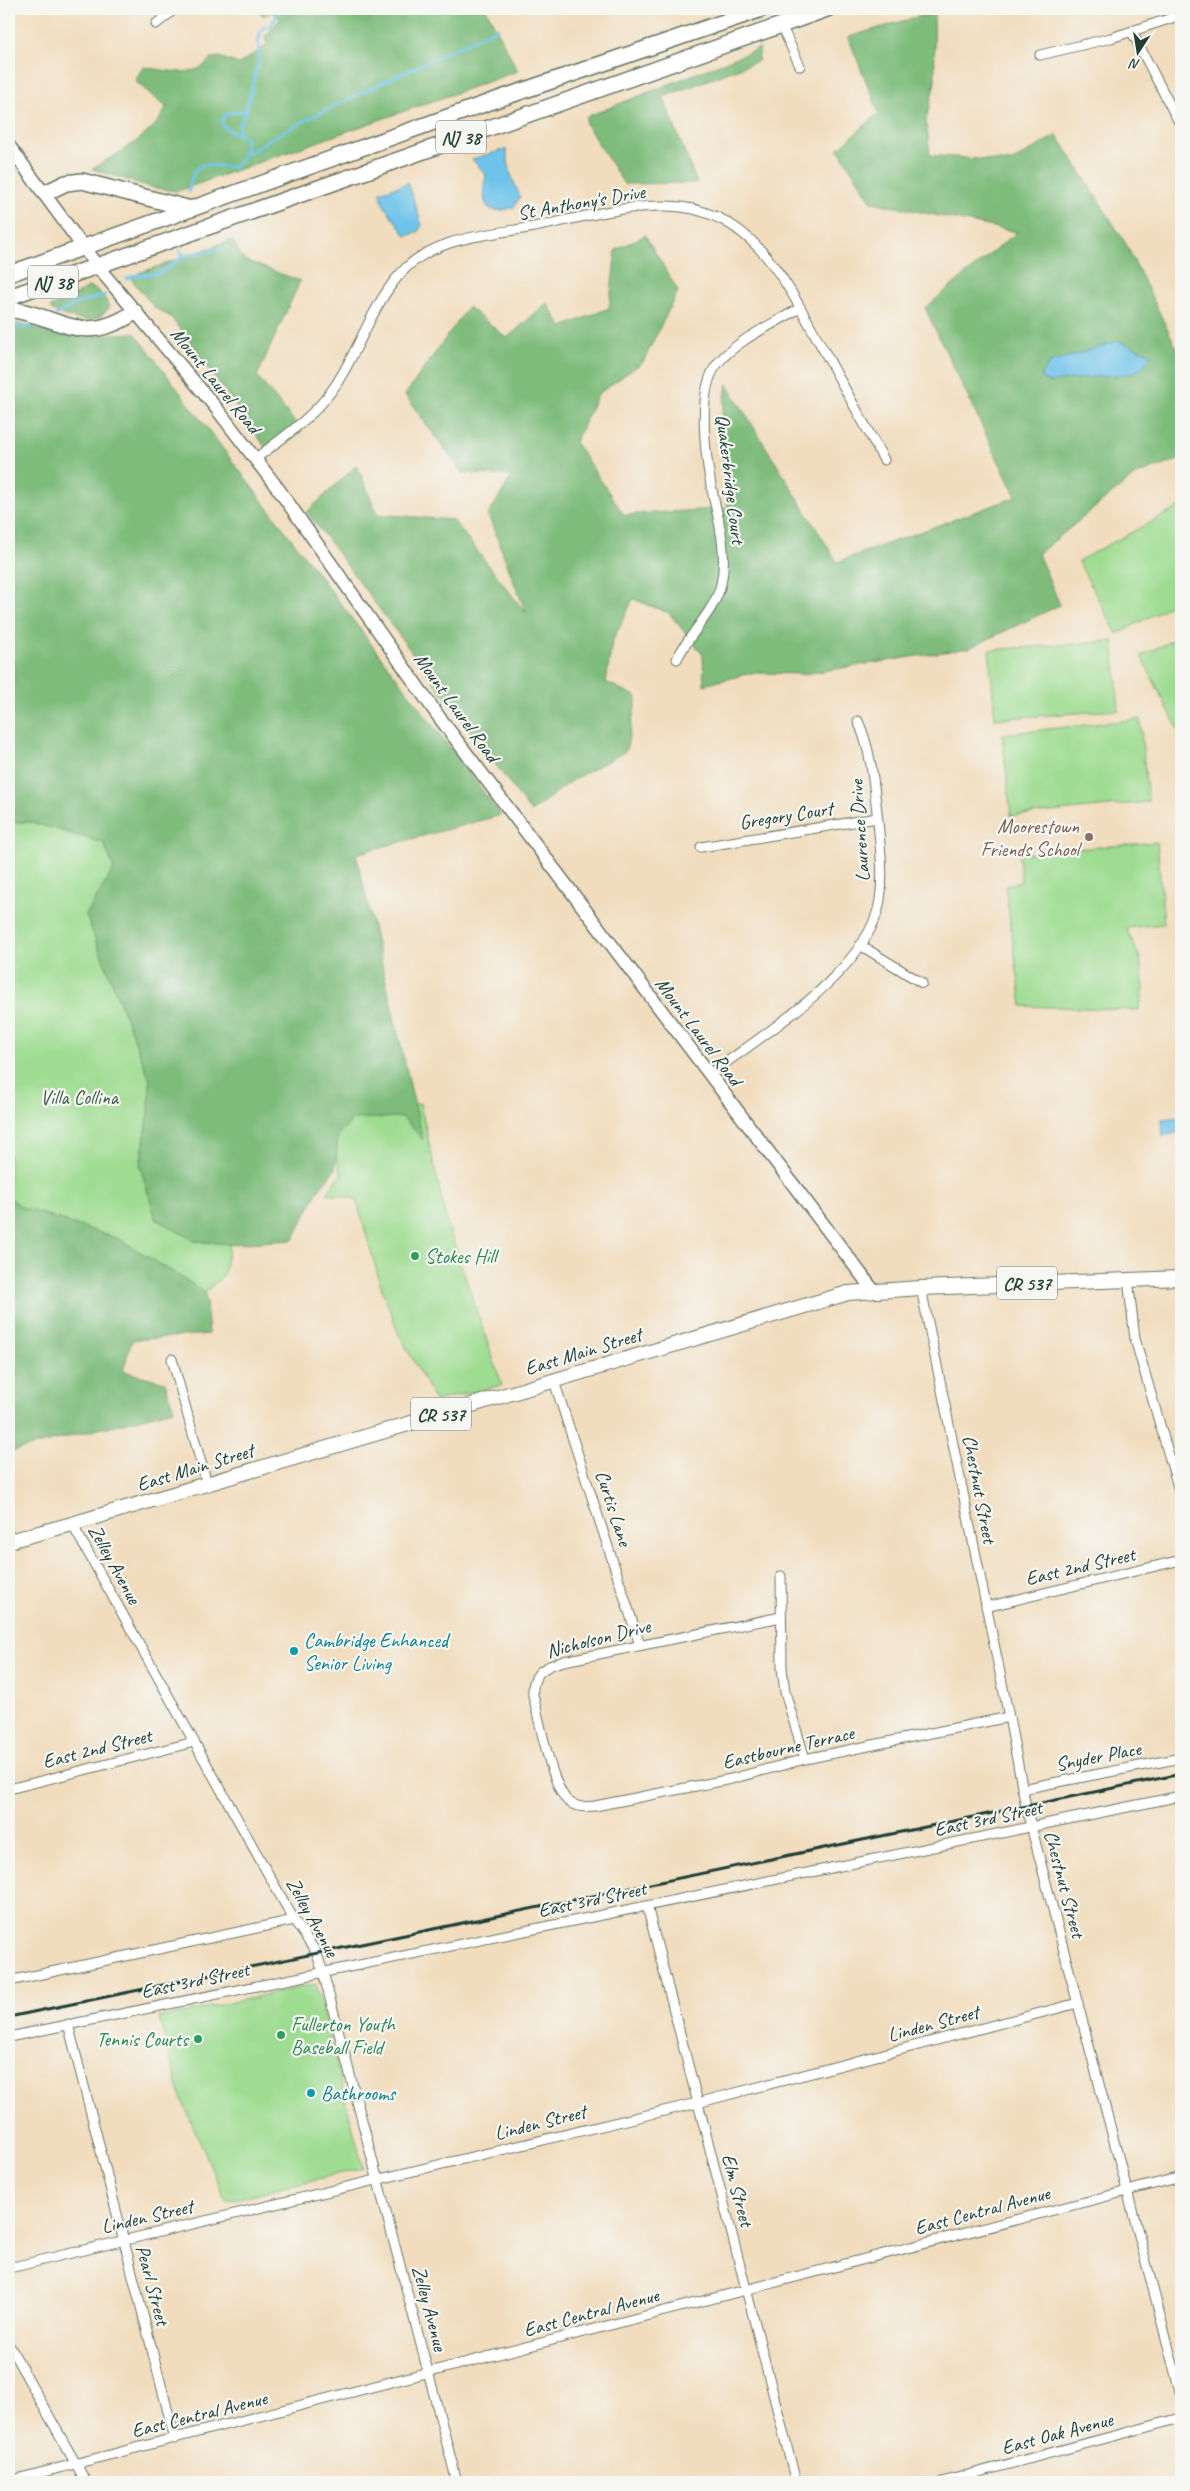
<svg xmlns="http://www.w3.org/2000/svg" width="1190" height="2491" font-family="Caveat,sans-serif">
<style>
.green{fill:#9edc91;stroke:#5e8c62}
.forest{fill:#7ebc7b;stroke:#4e7c58}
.water{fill:#6dc3ea;stroke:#46808f}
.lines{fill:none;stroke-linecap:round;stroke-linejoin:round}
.stream{stroke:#6dc3ea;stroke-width:3}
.minor-casing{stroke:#687564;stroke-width:11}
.secondary-casing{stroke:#687564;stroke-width:15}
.primary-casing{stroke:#687564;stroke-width:16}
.trunk-casing{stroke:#687564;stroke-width:18}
.minor{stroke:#fff;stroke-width:9}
.secondary{stroke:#fff;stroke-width:12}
.primary{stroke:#fff;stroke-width:14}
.trunk{stroke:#fff;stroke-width:15}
.rail{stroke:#1f3d34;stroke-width:3}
.education-dot{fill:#8d6e63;stroke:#f6f6f2;stroke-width:2}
.leisure-dot{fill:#2e9e5b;stroke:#f6f6f2;stroke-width:2}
.culture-dot{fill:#0f9aa8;stroke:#f6f6f2;stroke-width:2}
.labels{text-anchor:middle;stroke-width:4.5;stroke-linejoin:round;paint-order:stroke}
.shield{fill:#f6f6f2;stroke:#60746d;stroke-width:1}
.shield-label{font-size:19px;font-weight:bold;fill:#1f3d34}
.street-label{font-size:20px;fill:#1f3d34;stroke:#f6f6f2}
.education-label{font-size:20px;fill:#785e54;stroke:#f6f6f2;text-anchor:end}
.park-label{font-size:20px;fill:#385d47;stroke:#f6f6f2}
.leisure-label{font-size:20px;fill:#27864d;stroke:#f6f6f2;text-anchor:start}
.culture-label{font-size:20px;fill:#0d838f;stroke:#f6f6f2;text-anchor:start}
</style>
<rect width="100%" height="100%" fill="#f6f6f2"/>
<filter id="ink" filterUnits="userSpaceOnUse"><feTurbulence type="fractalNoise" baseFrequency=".02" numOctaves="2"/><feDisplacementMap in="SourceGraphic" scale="10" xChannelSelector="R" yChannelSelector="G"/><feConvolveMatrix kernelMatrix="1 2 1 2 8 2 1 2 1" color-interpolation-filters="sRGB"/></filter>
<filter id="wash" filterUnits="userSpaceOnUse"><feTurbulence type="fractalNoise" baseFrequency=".0096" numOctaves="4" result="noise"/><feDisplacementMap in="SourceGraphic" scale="20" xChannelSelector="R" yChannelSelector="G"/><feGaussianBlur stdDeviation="1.12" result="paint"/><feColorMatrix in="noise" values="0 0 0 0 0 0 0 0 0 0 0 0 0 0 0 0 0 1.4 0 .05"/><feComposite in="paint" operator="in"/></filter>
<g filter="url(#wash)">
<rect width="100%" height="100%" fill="#f1ddbe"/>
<!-- green -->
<g class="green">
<polygon points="1181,506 1181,600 1117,634 1078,561"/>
<polygon points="1181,636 1181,735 1141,656"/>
<polygon points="1113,641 1119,710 995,719 989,650"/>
<polygon points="1140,719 1148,802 1011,816 1002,734"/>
<polygon points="9,822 31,822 104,843 114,869 86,915 150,1080 149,1114 140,1166 156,1219 195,1241 230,1244 223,1276 205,1292 119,1239 21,1207 9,1197"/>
<polygon points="1157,842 1164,924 1126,928 1140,958 1144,989 1139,1010 1022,1006 1005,885 1021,882 1019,854"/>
<polygon points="420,1103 447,1223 502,1385 435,1401 398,1332 382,1289 356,1199 327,1193 341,1174 328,1125"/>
<polygon points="316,1984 363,2168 226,2201 181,2098 159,2018"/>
</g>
<!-- forest -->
<g class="forest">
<path d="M257,9H486L518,71L178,191L154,188L92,169C116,154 157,134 166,107L135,81L143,67C167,70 196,80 211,58L219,57L239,64L267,45L265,37L280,19L272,12L263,16Z"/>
<polygon points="934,12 935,82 926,120 930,155 1011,162 1057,135 1126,244 1181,357 1181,459 1135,475 1038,554 1060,605 969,648 804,674 751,673 704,685 703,655 669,613 633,599 612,642 606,682 637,697 626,751 574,779 531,812 307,512 357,465 377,514 453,520 526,613 488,515 512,476 462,473 405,395 468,307 507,338 547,303 562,327 609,308 616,250 645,235 678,291 643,362 598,394 575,442 624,515 728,508 720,427 727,384 837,562 1016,497 925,308 1017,232 872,202 838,149 879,113 848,37"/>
<polygon points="760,48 758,61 663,97 697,183 624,184 586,124 586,117"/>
<polygon points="232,240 244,260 300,281 257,376 302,431 271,455 171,317 155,308 131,279 136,274"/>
<path d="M88,287C99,289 105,297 109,307C96,329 70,318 51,310L50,307L73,297Z"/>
<polygon points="9,322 69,336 135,333 501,815 356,854 423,1140 403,1117 354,1119 338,1135 335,1169 319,1189 293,1240 230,1244 195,1241 156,1219 140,1166 149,1114 150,1080 86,915 114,869 104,843 31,822 9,822"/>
<polygon points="9,1197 21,1207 119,1239 205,1292 209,1334 132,1340 123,1371 165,1382 174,1410 9,1452"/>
</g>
<!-- water -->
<g class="water">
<path d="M506,149L510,172L520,197L514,207C482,219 482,199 486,175L472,159Z"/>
<polygon points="408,183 422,225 418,232 406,236 383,204 380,192"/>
<polygon points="1118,341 1149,353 1151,356 1142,368 1128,374 1063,380 1051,383 1043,380 1041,375 1050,363"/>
<polygon points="1181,1117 1181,1132 1163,1136 1162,1119"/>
</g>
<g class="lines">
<!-- stream -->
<g class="stream">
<polyline points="239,134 239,125 245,114 258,65 259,37 263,28 271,26 280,9"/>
<polyline points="244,152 250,153 268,140 332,107 498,28"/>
<path d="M189,192C194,154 205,167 233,167C243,162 247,149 246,138C241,134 211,129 226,115C231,111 240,113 246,110"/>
<polyline points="179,250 184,256"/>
<path d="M127,279C137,272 147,276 158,273C169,270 175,260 185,256C199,251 212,252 226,247"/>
<polyline points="56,315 75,304 105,295"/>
<polyline points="9,323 24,328 40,324"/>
</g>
</g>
</g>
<g filter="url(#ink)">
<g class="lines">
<defs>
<g id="minor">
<polyline points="156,24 175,9"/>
<polyline points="781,25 800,66"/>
<polyline points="1132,32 1181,126"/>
<polyline points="1040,55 1111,38 1181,15"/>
<path d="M255,459C284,437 315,416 335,386C359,350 372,305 401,273C435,235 493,235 539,226C585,217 634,202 681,207C758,216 790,290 823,349C843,386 864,423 884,460"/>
<path d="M677,659C690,632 714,613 721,584C727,558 721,529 715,504C707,470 694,391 718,363C738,339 774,324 800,308"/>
<polyline points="701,847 877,818"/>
<polyline points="860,945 922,983"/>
<path d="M709,1075C762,1035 870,970 880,900C884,874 880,847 878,821C874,787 872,752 858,721"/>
<polyline points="1128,1279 1135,1339 1181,1497"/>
<polyline points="921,1288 1009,1717 1026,1807 1181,2395"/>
<polyline points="172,1359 207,1484"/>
<polyline points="554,1381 640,1645"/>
<polyline points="72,1524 294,1920 316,1952 323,1972 457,2482"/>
<polyline points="781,1576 782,1668 785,1692 805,1759"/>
<polyline points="986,1607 1181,1560"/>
<path d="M781,1617L564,1661C545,1666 531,1673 533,1695C539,1718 552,1789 569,1802C577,1808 586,1807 595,1806L731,1779L805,1759L1009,1717"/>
<polyline points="9,1789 194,1742"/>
<polyline points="1022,1789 1181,1758"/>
<polyline points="647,1906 796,2482"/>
<polyline points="9,1981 294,1920"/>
<polyline points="68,2024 175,2439"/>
<polyline points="9,2037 1181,1796"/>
<polyline points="9,2268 697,2103 1078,2003"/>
<polyline points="9,2345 86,2482"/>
<polyline points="9,2481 1181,2177"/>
<polyline points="942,2482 1181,2418"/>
</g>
<polyline id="secondary" points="9,146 97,266 217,409 279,490 439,717 873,1290"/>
<polyline id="primary" points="9,1541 72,1524 848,1293 921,1288 1181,1278"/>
<g id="trunk">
<polyline points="45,193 66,183 82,181 191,209"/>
<polyline points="9,274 487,103 762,9"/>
<polyline points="9,297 827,9"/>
<path d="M9,309C61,316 81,348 135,312"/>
</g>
</defs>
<!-- minor casing -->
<use href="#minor" class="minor-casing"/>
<!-- secondary casing -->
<use href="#secondary" class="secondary-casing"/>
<!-- primary casing -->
<use href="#primary" class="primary-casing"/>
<!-- trunk casing -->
<use href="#trunk" class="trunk-casing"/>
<!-- minor -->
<use href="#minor" class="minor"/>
<!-- secondary -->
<use href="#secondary" class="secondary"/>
<!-- primary -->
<use href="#primary" class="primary"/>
<!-- trunk -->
<use href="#trunk" class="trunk"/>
<!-- rail -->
<polyline class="rail" points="9,2017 1181,1774"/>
</g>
</g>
<!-- markers -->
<circle class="education-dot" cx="1089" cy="837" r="5"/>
<g class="leisure-dot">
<circle cx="415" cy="1256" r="5"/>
<circle cx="281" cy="2035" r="5"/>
<circle cx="198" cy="2039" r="5"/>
</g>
<g class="culture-dot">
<circle cx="294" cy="1651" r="5"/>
<circle cx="311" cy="2093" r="5"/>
</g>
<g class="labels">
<!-- shield labels -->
<g class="shield">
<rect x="436" y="120.5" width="50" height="33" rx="4"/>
<rect x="28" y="265.5" width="50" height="33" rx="4"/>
<rect x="997" y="1266.5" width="60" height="33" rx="4"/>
<rect x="411" y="1397.5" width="60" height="33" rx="4"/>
</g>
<g class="shield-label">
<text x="461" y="144">NJ 38</text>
<text x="53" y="289">NJ 38</text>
<text x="1027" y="1290">CR 537</text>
<text x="441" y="1421">CR 537</text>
</g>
<!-- street labels -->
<g class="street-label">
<text transform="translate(581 202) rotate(-10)" y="7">St Anthony's Drive</text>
<text transform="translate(216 380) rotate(51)" y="7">Mount Laurel Road</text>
<text transform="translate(731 479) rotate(83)" y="7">Quakerbridge Court</text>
<text transform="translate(457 707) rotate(54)" y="7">Mount Laurel Road</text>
<text transform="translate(786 815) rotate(-9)" y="7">Gregory Court</text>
<text transform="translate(859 831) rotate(-94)" y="7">Laurence Drive</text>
<text transform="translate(699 1031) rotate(53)" y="7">Mount Laurel Road</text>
<text transform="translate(583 1351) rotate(-17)" y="7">East Main Street</text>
<text transform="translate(195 1467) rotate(-17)" y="7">East Main Street</text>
<text transform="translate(980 1489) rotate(79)" y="7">Chestnut Street</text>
<text transform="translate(614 1508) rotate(72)" y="7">Curtis Lane</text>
<text transform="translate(115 1564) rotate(61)" y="7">Zelley Avenue</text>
<text transform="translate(1080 1566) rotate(-13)" y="7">East 2nd Street</text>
<text transform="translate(598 1638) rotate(-14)" y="7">Nicholson Drive</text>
<text transform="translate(788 1747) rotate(-13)" y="7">Eastbourne Terrace</text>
<text transform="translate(97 1748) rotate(-14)" y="7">East 2nd Street</text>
<text transform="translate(1098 1756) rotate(-11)" y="7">Snyder Place</text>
<text transform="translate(988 1818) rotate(-12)" y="7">East 3rd Street</text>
<text transform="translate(1065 1884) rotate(75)" y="7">Chestnut Street</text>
<text transform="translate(592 1899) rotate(-12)" y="7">East 3rd Street</text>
<text transform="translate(313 1917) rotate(61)" y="7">Zelley Avenue</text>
<text transform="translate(195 1980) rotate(-12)" y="7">East 3rd Street</text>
<text transform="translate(933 2023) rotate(-15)" y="7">Linden Street</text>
<text transform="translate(540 2122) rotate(-14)" y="7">Linden Street</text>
<text transform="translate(738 2190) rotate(75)" y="7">Elm Street</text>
<text transform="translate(982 2210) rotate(-15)" y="7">East Central Avenue</text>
<text transform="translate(147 2216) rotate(-13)" y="7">Linden Street</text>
<text transform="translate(153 2285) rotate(75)" y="7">Pearl Street</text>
<text transform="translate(430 2308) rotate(75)" y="7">Zelley Avenue</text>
<text transform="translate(591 2312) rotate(-15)" y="7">East Central Avenue</text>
<text transform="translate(199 2414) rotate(-14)" y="7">East Central Avenue</text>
<text transform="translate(1057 2433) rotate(-15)" y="7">East Oak Avenue</text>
</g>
<!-- education labels -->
<g class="education-label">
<text x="1079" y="833">Moorestown<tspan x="1079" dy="23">Friends School</tspan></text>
</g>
<!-- park labels -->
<g class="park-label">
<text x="79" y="1104">Villa Collina</text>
</g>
<!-- leisure labels -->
<g class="leisure-label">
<text x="425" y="1263">Stokes Hill</text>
<text x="291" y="2031">Fullerton Youth<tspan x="291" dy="23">Baseball Field</tspan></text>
<text x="188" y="2046" text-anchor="end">Tennis Courts</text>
</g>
<!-- culture labels -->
<g class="culture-label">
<text x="304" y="1647">Cambridge Enhanced<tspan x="304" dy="23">Senior Living</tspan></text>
<text x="321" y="2100">Bathrooms</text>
</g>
</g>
<!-- margin -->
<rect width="1190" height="2491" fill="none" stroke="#f6f6f2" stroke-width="30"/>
<!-- north arrow -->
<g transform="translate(1138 52) rotate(192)" stroke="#f6f6f2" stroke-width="4" paint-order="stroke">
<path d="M0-4L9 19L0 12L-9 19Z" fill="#1f3d34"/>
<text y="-8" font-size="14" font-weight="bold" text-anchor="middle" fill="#1f3d34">N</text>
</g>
</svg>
